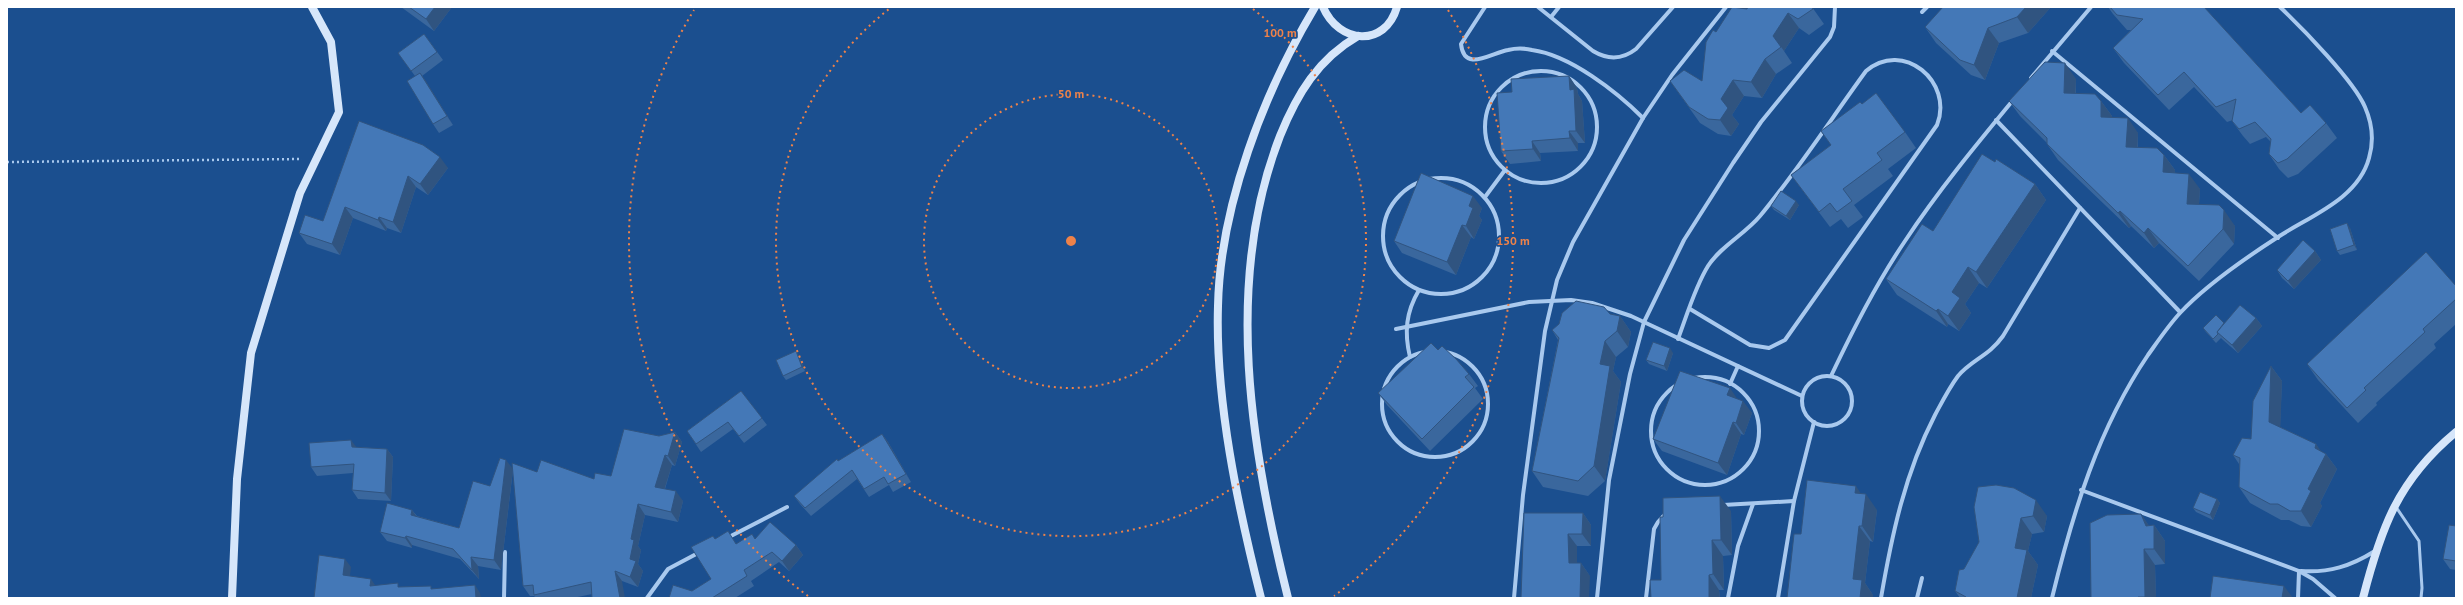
<svg xmlns="http://www.w3.org/2000/svg" width="2463" height="605" font-family="'PT Sans',sans-serif">
<style>
.lines{fill:none;stroke-linecap:round;stroke-linejoin:round}
.path{stroke:#a9c9ee;stroke-width:2.5;stroke-dasharray:2 3;stroke-linecap:butt}
.service{stroke:#a9c9ee;stroke-width:3}
.minor{stroke:#a9c9ee;stroke-width:4}
.secondary{stroke:#d6e6fa;stroke-width:8}
.wall{fill:#3a679d}
.shaded-wall{fill:#305480}
.building{fill:#4478b7;stroke:#305480}
.ring{fill:none;stroke:#ee8249;stroke-width:2;stroke-dasharray:2 4}
.centre{fill:#ee8249;stroke:#1b4f8f;stroke-width:2}
.ring-label{font-size:12px;text-anchor:middle;font-weight:bold;fill:#ee8249;stroke:#1b4f8f;stroke-width:3.5;stroke-linejoin:round;paint-order:stroke}
</style>
<rect width="100%" height="100%" fill="#1b4f8f"/>
<g class="lines">
<!-- path -->
<polyline class="path" points="7,162 302,159"/>
<!-- service -->
<polyline class="service" points="2396,507 2419,541 2422,588 2421,598"/>
<!-- minor -->
<g class="minor">
<path d="M1485,7L1461,44C1464,73 1491,53 1508,50C1516,48 1524,48 1532,50C1570,55 1617,92 1643,118"/>
<path d="M1538,7L1593,51C1608,60 1622,60 1636,49L1673,7"/>
<polyline points="1922,12 1927,7"/>
<polyline points="1551,17 1559,7"/>
<polyline points="2052,51 2278,238"/>
<circle cx="1541" cy="127" r="56"/>
<polyline points="2031,78 2091,7"/>
<polyline points="1996,120 2180,312"/>
<circle cx="1441" cy="236" r="58"/>
<polyline points="1485,197 1505,170"/>
<polyline points="1396,329 1529,302 1571,300 1592,303 1631,316 1802,396"/>
<path d="M1678,339C1687,315 1695,287 1708,266C1721,246 1745,234 1760,216C1798,170 1831,119 1866,71C1903,39 1954,82 1937,125L1785,340L1769,348L1750,345L1690,309"/>
<circle cx="1435" cy="404" r="53"/>
<path d="M1410,357C1404,332 1406,312 1419,290"/>
<path d="M1831,376C1853,330 1876,284 1905,241C1938,191 1976,145 2014,99"/>
<circle cx="1827" cy="401" r="25"/>
<circle cx="1705" cy="431" r="54"/>
<polyline points="1730,384 1738,366"/>
<polyline points="2081,490 2299,571 2313,579 2335,598"/>
<polyline points="1723,505 1794,501"/>
<polyline points="727,538 787,507"/>
<path d="M2301,571C2329,573 2351,566 2375,551"/>
<polyline points="504,598 505,552"/>
<polyline points="647,598 668,569 700,552"/>
<polyline points="1514,598 1523,495 1545,331 1557,280 1573,242 1643,118 1672,75 1726,7"/>
<polyline points="1597,598 1609,480 1630,374 1644,322 1684,240 1733,163 1761,122 1830,37 1834,27 1835,7"/>
<polyline points="1646,598 1654,529 1658,522 1667,512"/>
<polyline points="1728,598 1738,546 1753,504"/>
<polyline points="1778,598 1794,501 1814,422"/>
<path d="M1881,598C1892,534 1905,473 1935,415C1942,402 1949,388 1958,376C1971,360 1989,356 2003,336L2080,208"/>
<polyline points="1917,598 1922,578"/>
<path d="M2052,598C2073,512 2098,429 2148,355C2158,341 2168,326 2180,313C2205,286 2247,257 2278,237C2310,216 2358,199 2369,158C2374,141 2372,123 2365,107C2354,81 2302,28 2280,7"/>
<polyline points="2298,598 2299,571"/>
</g>
<!-- secondary -->
<g class="secondary">
<path d="M1323,7C1339,44 1385,48 1397,7"/>
<polyline points="232,598 237,479 251,353 300,193 339,112 331,42 312,7"/>
<path d="M1261,598C1238,507 1215,400 1218,306C1220,206 1264,92 1315,7"/>
<path d="M1288,598C1251,450 1223,282 1280,136C1297,94 1318,59 1358,36"/>
<path d="M2363,598C2381,528 2398,480 2456,432"/>
</g>
</g>
<!-- wall -->
<g class="wall">
<polygon points="401,7 452,7 434,31"/>
<polygon points="1812,7 1824,24 1809,35 1799,28 1784,51 1792,63 1776,74 1762,98 1744,96 1732,115 1739,124 1731,136 1718,134 1700,123 1670,81 1702,81 1716,32 1747,9"/>
<polygon points="2051,7 2028,33 1999,43 1985,80 1971,75 1936,43 1925,27"/>
<polygon points="2108,7 2204,7 2301,113 2326,123 2337,138 2298,174 2288,178 2279,169 2269,154 2271,142 2266,137 2250,144 2243,136 2232,121 2233,120 2227,122 2194,87 2169,110 2124,63 2113,48 2131,30 2127,30 2113,14"/>
<polygon points="424,34 443,60 422,76 453,125 439,133 433,124 415,76 398,53"/>
<polygon points="1569,76 1577,88 1578,94 1582,101 1585,143 1578,143 1578,151 1540,153 1541,161 1510,164 1501,151 1512,92"/>
<polygon points="2076,79 2076,93 2101,101 2112,116 2112,117 2138,133 2138,147 2164,155 2175,170 2175,173 2200,189 2199,204 2235,226 2234,244 2199,281 2159,243 2154,248 2131,226 2129,228 2058,160 2047,144 2047,143 2020,116 2009,101"/>
<polygon points="1862,104 1905,132 1916,148 1888,169 1893,176 1854,205 1863,217 1848,228 1841,219 1830,227 1791,175 1831,145 1821,131"/>
<polygon points="359,121 448,168 428,195 416,187 401,233 387,228 386,231 353,218 340,255 307,244 299,233 323,221"/>
<polygon points="1995,162 2035,184 2046,200 1987,288 1979,283 1965,304 1971,313 1959,331 1948,324 1947,327 1897,295 1886,279 1933,231"/>
<polygon points="1799,205 1790,220 1774,210 1771,206"/>
<polygon points="1482,208 1479,216 1482,220 1474,239 1471,237 1456,275 1402,253 1394,241"/>
<polygon points="2350,228 2357,250 2340,255 2337,251"/>
<polygon points="2315,251 2321,260 2294,289 2282,278 2277,270"/>
<polygon points="2456,286 2456,324 2434,344 2436,348 2376,403 2377,405 2358,423 2318,380 2307,364"/>
<polygon points="1610,314 1620,316 1631,332 1628,347 1616,357 1613,371 1621,382 1605,481 1588,496 1543,487 1532,471 1558,340 1552,330"/>
<polygon points="2256,318 2262,326 2238,353 2223,340 2221,338 2216,343 2206,332 2203,328 2224,323"/>
<polygon points="1438,350 1469,374 1478,386 1475,388 1483,399 1430,451 1387,405 1378,393"/>
<polygon points="1673,353 1667,371 1649,364 1646,360"/>
<polygon points="799,356 805,371 786,380 783,376"/>
<polygon points="2271,366 2282,381 2280,427 2316,444 2320,451 2326,454 2337,469 2320,503 2322,506 2311,527 2301,526 2289,520 2281,520 2250,503 2239,487 2239,464 2233,455 2251,439"/>
<polygon points="741,391 767,425 744,443 733,429 701,452 687,431"/>
<polygon points="1737,399 1752,413 1744,435 1741,434 1727,475 1662,451 1653,439"/>
<polygon points="675,432 682,442 675,466 672,465 665,489 683,501 678,522 645,515 638,546 641,550 638,564 643,571 638,587 622,581 592,594 573,598 536,598 534,596 530,596 523,586 513,470 501,570 478,566 479,579 460,559 412,545 412,548 387,541 380,532 412,510 417,516 459,528 490,486 513,469 594,479 611,476 659,436"/>
<polygon points="882,434 888,442 911,482 893,492 889,485 869,497 857,479 811,516 800,504 794,496 838,461"/>
<polygon points="357,447 387,449 393,457 391,501 358,499 352,490 353,473 317,476 311,467"/>
<polygon points="1978,487 2047,516 2044,532 2032,534 2028,551 2038,565 2031,598 1960,598 1955,591 1964,569 1979,542"/>
<polygon points="2217,499 2220,503 2213,520 2196,512 2193,508"/>
<polygon points="1877,510 1873,542 1870,541 1865,583 1873,595 1801,534"/>
<polygon points="1731,511 1732,555 1723,556 1724,590 1719,590 1720,598 1651,598 1661,580"/>
<polygon points="1524,513 1583,513 1591,525 1591,546 1577,546 1577,563 1581,563 1590,576"/>
<polygon points="2141,514 2149,526 2154,525 2165,541 2165,564 2155,565 2156,598 2091,598"/>
<polygon points="2456,526 2456,570 2450,569 2443,559"/>
<polygon points="715,539 736,544 756,539 796,545 803,555 789,571 779,562 751,581 754,586 735,598 669,598 692,591 711,579"/>
</g>
<!-- shaded-wall -->
<g class="shaded-wall">
<polygon points="435,7 452,7 434,31 426,19"/>
<polygon points="2026,7 2051,7 2028,33 2017,17"/>
<polygon points="1788,13 1799,28 1784,51 1773,36"/>
<polygon points="1988,28 1999,43 1985,80 1974,65"/>
<polygon points="1765,59 1776,74 1762,98 1751,82"/>
<polygon points="2065,63 2076,79 2075,108 2064,93"/>
<polygon points="420,73 426,81 453,125 447,116"/>
<polygon points="1569,76 1577,88 1578,94 1582,101 1585,143 1576,131 1570,90"/>
<polygon points="1733,80 1744,96 1732,115 1739,124 1731,136 1720,120 1721,99"/>
<polygon points="2101,101 2112,116 2112,132 2101,117"/>
<polygon points="2128,118 2138,133 2137,162 2126,147"/>
<polygon points="1569,131 1578,143 1578,151 1570,138"/>
<polygon points="1532,141 1540,153 1541,161 1533,149"/>
<polygon points="2164,155 2175,170 2174,188 2163,172"/>
<polygon points="440,157 448,168 428,195 420,184"/>
<polygon points="2189,174 2200,189 2198,219 2187,204"/>
<polygon points="408,176 416,187 401,233 393,222"/>
<polygon points="2035,184 2046,200 1987,288 1976,272"/>
<polygon points="1473,196 1482,208 1479,216 1482,220 1474,239 1466,226 1469,206"/>
<polygon points="1796,201 1799,205 1790,220 1786,216"/>
<polygon points="345,207 353,218 340,255 332,244"/>
<polygon points="2224,210 2235,226 2234,244 2223,229"/>
<polygon points="2120,211 2131,226 2129,228 2118,213"/>
<polygon points="379,217 387,228 386,231 378,220"/>
<polygon points="2347,223 2350,228 2357,250 2354,245"/>
<polygon points="1462,225 1471,237 1456,275 1447,262"/>
<polygon points="2148,228 2159,243 2154,248 2144,233"/>
<polygon points="2315,251 2321,260 2294,289 2288,281"/>
<polygon points="1968,267 1979,283 1965,304 1971,313 1959,331 1948,316 1952,292"/>
<polygon points="1938,309 1948,324 1947,327 1936,311"/>
<polygon points="1620,316 1631,332 1628,347 1617,331"/>
<polygon points="2256,318 2262,326 2238,353 2232,345"/>
<polygon points="1605,341 1616,357 1613,371 1621,382 1605,481 1594,466 1600,364"/>
<polygon points="1670,348 1673,353 1667,371 1664,366"/>
<polygon points="796,351 799,356 805,371 802,367"/>
<polygon points="2271,366 2282,381 2280,437 2269,422"/>
<polygon points="1730,388 1738,400 1727,395"/>
<polygon points="1743,401 1752,413 1744,435 1736,423"/>
<polygon points="1733,422 1741,434 1727,475 1718,463"/>
<polygon points="675,432 682,442 675,466 668,456"/>
<polygon points="882,434 888,442 911,482 906,474"/>
<polygon points="351,440 357,448 352,447"/>
<polygon points="2316,444 2325,457 2326,454 2337,469 2320,503 2322,506 2311,527 2301,511 2308,489 2315,448"/>
<polygon points="387,449 393,457 391,501 385,493"/>
<polygon points="665,455 672,465 662,497 655,487"/>
<polygon points="506,460 513,469 501,570 494,560"/>
<polygon points="1856,486 1865,500 1866,494 1877,510 1873,542 1862,526 1855,493"/>
<polygon points="676,491 683,501 678,522 671,512"/>
<polygon points="1720,496 1731,511 1732,555 1721,540"/>
<polygon points="2217,499 2220,503 2213,520 2210,515"/>
<polygon points="2036,500 2047,516 2044,532 2033,516"/>
<polygon points="638,504 645,515 638,546 641,550 638,564 643,571 638,587 630,577 630,559 631,539"/>
<polygon points="412,510 419,520 411,515"/>
<polygon points="1583,513 1591,525 1591,546 1582,534"/>
<polygon points="2141,514 2152,530 2154,525 2165,541 2165,564 2154,549 2146,526"/>
<polygon points="2021,518 2032,534 2028,551 2038,565 2031,598 2017,598 2015,548"/>
<polygon points="1859,526 1870,541 1865,583 1873,595 1873,598 1860,598 1853,579"/>
<polygon points="1568,534 1577,546 1577,576 1569,563"/>
<polygon points="406,536 412,545 412,548 405,538"/>
<polygon points="1712,540 1723,556 1724,590 1713,574"/>
<polygon points="796,545 803,555 789,571 782,561"/>
<polygon points="2144,549 2155,565 2156,598 2146,598 2145,597"/>
<polygon points="471,557 478,566 479,579 472,570"/>
<polygon points="345,559 351,567 349,583 343,575"/>
<polygon points="1581,563 1590,576 1589,598 1580,598"/>
<polygon points="615,571 622,581 625,598 620,598"/>
<polygon points="1709,575 1719,590 1720,598 1709,598"/>
<polygon points="371,579 377,588 370,586"/>
<polygon points="475,585 480,593 481,598 476,598"/>
<polygon points="2284,586 2293,598 2282,598"/>
</g>
<!-- building -->
<g class="building">
<polygon points="409,7 435,7 426,19"/>
<polygon points="1732,7 1747,9 1748,7 1812,7 1813,9 1798,19 1788,13 1773,36 1781,47 1765,59 1751,82 1733,80 1721,99 1728,108 1720,120 1708,119 1689,107 1670,81 1684,70 1702,81 1706,42 1713,30 1716,32"/>
<polygon points="1943,7 2026,7 2017,17 1988,28 1974,65 1960,60 1925,27"/>
<polygon points="2110,7 2204,7 2301,113 2310,105 2326,123 2287,159 2278,163 2269,154 2271,139 2255,122 2239,129 2232,121 2236,99 2216,107 2184,72 2158,95 2113,48 2143,19 2117,15"/>
<polygon points="424,34 437,52 411,71 398,53"/>
<polygon points="2045,62 2065,63 2064,93 2095,94 2101,101 2101,117 2128,118 2126,147 2157,148 2164,155 2163,172 2189,174 2187,204 2219,205 2224,210 2223,229 2188,266 2148,228 2144,233 2120,211 2118,213 2047,144 2047,138 2009,101"/>
<polygon points="420,73 447,116 433,124 407,81"/>
<polygon points="1569,76 1570,90 1574,89 1576,131 1569,131 1570,138 1532,141 1533,149 1501,151 1497,93 1512,92 1511,79"/>
<polygon points="1876,93 1905,132 1877,153 1882,160 1843,189 1852,201 1837,212 1830,203 1819,212 1791,175 1831,145 1821,131 1860,102 1862,104"/>
<polygon points="359,121 423,145 440,157 420,184 408,176 393,222 379,217 378,220 345,207 332,244 299,233 305,215 323,221"/>
<polygon points="1982,154 1995,162 1996,159 2035,184 1976,272 1968,267 1952,292 1960,298 1948,316 1938,309 1936,311 1886,279 1922,224 1933,231"/>
<polygon points="1421,173 1473,196 1469,206 1473,208 1466,226 1462,225 1447,262 1394,241"/>
<polygon points="1781,191 1796,201 1786,216 1771,206"/>
<polygon points="2347,223 2354,245 2337,251 2330,229"/>
<polygon points="2303,240 2315,251 2288,281 2277,270"/>
<polygon points="2426,252 2456,286 2456,299 2423,329 2425,332 2364,388 2366,390 2347,408 2307,364"/>
<polygon points="1576,301 1604,307 1610,314 1620,316 1617,331 1605,341 1600,364 1610,366 1594,466 1578,481 1532,471 1559,338 1552,330 1559,324 1562,313"/>
<polygon points="2240,305 2256,318 2232,345 2217,332"/>
<polygon points="2216,315 2224,323 2217,332 2218,334 2213,339 2203,328"/>
<polygon points="1653,342 1670,348 1664,366 1646,360"/>
<polygon points="1431,343 1438,350 1442,346 1456,359 1469,374 1465,377 1474,387 1422,439 1378,393"/>
<polygon points="796,351 802,367 783,376 776,360"/>
<polygon points="2271,366 2269,422 2316,444 2315,448 2326,454 2308,489 2311,491 2301,511 2290,511 2278,504 2270,504 2239,487 2240,458 2233,455 2242,438 2251,439 2253,401"/>
<polygon points="1680,371 1730,388 1727,395 1743,401 1736,423 1733,422 1718,463 1653,439"/>
<polygon points="741,391 762,418 739,436 728,422 696,444 687,431"/>
<polygon points="624,429 659,436 675,432 668,456 665,455 655,487 676,491 671,512 638,504 631,539 634,540 630,559 636,561 630,577 615,571 620,598 592,598 591,582 534,595 533,585 523,586 512,463 537,472 541,460 594,479 595,473 611,476"/>
<polygon points="882,434 906,474 888,484 884,477 864,489 852,470 805,508 794,496 837,459 838,461"/>
<polygon points="351,440 352,447 387,449 385,493 352,490 354,464 311,467 309,443"/>
<polygon points="500,458 506,460 494,560 471,557 472,570 453,549 406,536 405,538 380,532 387,503 412,510 411,515 459,528 473,481 490,486"/>
<polygon points="1807,480 1856,486 1855,493 1866,494 1862,526 1859,526 1853,579 1862,580 1860,598 1787,598 1794,534 1801,534"/>
<polygon points="1996,485 2014,488 2036,500 2033,516 2021,518 2015,548 2027,550 2017,598 1966,598 1966,597 1955,591 1959,570 1964,569 1979,542 1974,507 1978,487"/>
<polygon points="2200,492 2217,499 2210,515 2193,508"/>
<polygon points="1720,496 1721,540 1712,540 1713,574 1709,575 1709,598 1651,598 1650,580 1661,580 1660,517 1663,517 1663,498"/>
<polygon points="1524,513 1583,513 1582,534 1568,534 1569,563 1581,563 1580,598 1521,598"/>
<polygon points="2141,514 2146,526 2154,525 2154,549 2144,549 2145,597 2138,597 2138,598 2091,598 2090,523 2107,515"/>
<polygon points="770,522 796,545 782,561 772,552 744,570 747,576 712,598 669,598 673,585 692,591 711,579 691,547 713,536 715,539 728,531 736,544 752,534 755,539"/>
<polygon points="2449,525 2456,526 2456,561 2443,559"/>
<polygon points="319,555 345,559 343,575 371,579 370,586 398,583 398,587 431,586 431,589 475,585 476,598 314,598"/>
<polygon points="2213,576 2284,586 2282,598 2210,598"/>
</g>
<!-- distance rings -->
<g class="ring">
<circle cx="1071" cy="241" r="147"/>
<path d="M1253 9A295 295 0 1 1 889 9"/>
<path d="M808 596A442 442 0 0 1 694 10M1448 10A442 442 0 0 1 1334 596"/>
</g>
<circle cx="1071" cy="241" r="6" class="centre"/>
<g class="ring-label">
<text x="1280" y="37">100 m</text>
<text x="1071" y="98">50 m</text>
<text x="1513" y="245">150 m</text>
</g>
<!-- border -->
<rect width="2463" height="605" fill="none" stroke="#ffffff" stroke-width="16"/>
</svg>
